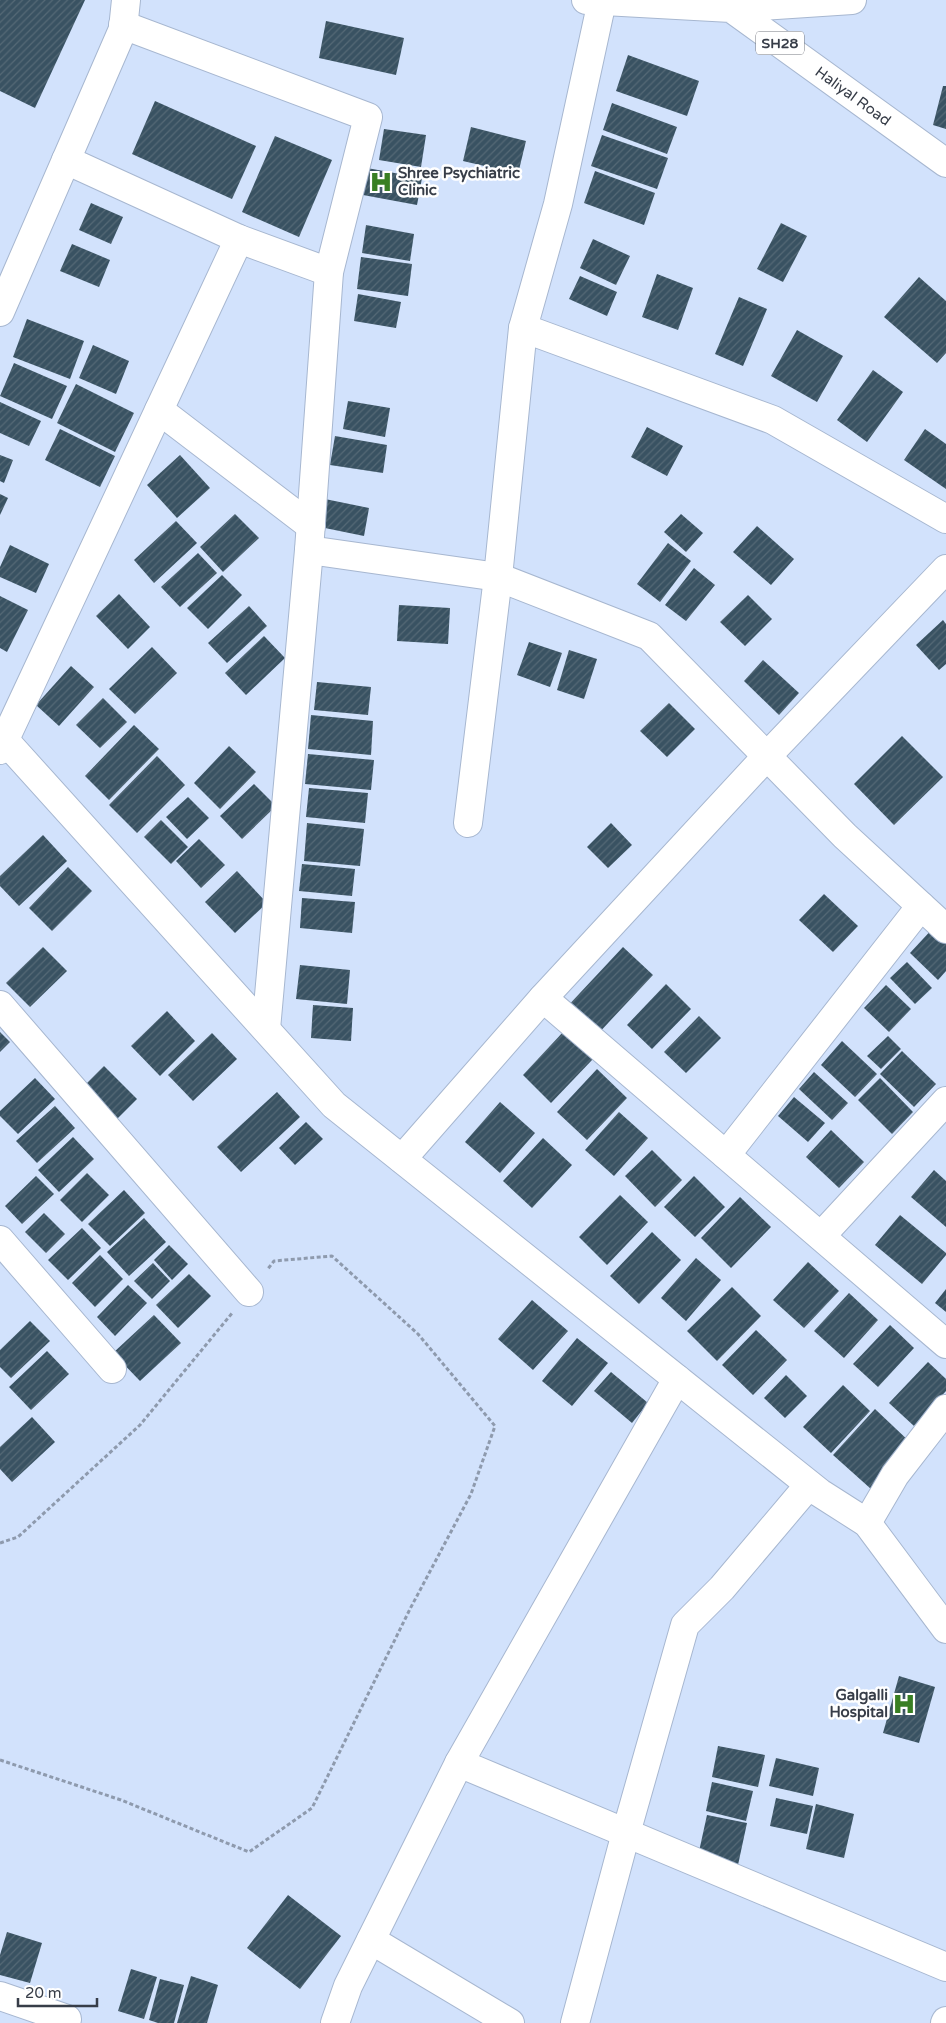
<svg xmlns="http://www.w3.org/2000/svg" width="946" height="2023" font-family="'Varela Round',sans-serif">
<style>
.building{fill:url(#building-hatch)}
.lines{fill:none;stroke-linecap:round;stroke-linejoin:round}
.street-casing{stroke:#a7b7d0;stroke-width:30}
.secondary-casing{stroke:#a7b7d0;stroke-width:30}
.primary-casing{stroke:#a7b7d0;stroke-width:30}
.path{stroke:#8e9aad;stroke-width:3;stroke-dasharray:4 2.5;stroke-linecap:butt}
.street{stroke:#fff;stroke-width:28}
.secondary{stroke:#fff;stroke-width:28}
.primary{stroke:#fff;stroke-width:28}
.labels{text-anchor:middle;stroke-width:5;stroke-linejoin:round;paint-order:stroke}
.shield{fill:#fff;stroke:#73777f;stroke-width:1}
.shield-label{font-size:14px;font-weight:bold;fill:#373d48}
.street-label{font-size:15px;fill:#373d48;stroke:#fff}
.poi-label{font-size:15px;font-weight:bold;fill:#373d48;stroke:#fff;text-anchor:start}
</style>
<defs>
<pattern id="building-hatch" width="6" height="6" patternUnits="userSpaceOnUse" patternTransform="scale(1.25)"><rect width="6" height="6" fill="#395262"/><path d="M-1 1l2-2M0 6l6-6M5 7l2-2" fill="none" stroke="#556976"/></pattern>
</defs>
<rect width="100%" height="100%" fill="#d2e2fc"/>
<!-- building -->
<g class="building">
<polygon points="0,0 85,0 35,108 0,91"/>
<polygon points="326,21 404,38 396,75 319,58"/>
<polygon points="628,55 699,81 687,116 616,91"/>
<polygon points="943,86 946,86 946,129 933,125"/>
<polygon points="155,101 256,146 232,199 132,154"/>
<polygon points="612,103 677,127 667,154 603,130"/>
<polygon points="471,127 526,141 518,174 463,161"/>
<polygon points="384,129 426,135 421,167 379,160"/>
<polygon points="602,135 668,158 657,189 591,166"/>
<polygon points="275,136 332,160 299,237 242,212"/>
<polygon points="367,168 422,178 417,205 363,195"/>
<polygon points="595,171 655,193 644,225 584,203"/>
<polygon points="91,203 123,217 111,244 79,230"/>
<polygon points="781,223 807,236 783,282 757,269"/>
<polygon points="366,225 414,234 410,261 362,253"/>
<polygon points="593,239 630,256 616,285 580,268"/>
<polygon points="72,244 110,260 99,287 60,271"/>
<polygon points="361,257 412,264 408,296 357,289"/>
<polygon points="657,274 693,288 678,330 642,317"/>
<polygon points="580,276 617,292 607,316 569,299"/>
<polygon points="919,277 946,301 946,353 937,363 884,317"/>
<polygon points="358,294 401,302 396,328 354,321"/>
<polygon points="739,297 767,309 743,366 715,354"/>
<polygon points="27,319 84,341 70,379 13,357"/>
<polygon points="797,330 843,356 817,402 771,376"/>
<polygon points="93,345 129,361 116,394 79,378"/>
<polygon points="14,363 67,386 52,419 0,396"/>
<polygon points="873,370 903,392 867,442 837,420"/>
<polygon points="76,384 134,413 115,452 57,423"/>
<polygon points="348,401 390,408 385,437 343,429"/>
<polygon points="0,402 41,421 29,446 0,433"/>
<polygon points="647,427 683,446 667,476 631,457"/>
<polygon points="60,429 115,456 100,487 45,460"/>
<polygon points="925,429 946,444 946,489 904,460"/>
<polygon points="335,436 387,445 383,473 330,465"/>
<polygon points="0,455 13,460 4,483 0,481"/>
<polygon points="180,455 210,488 177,518 147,485"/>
<polygon points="0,494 8,498 0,515"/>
<polygon points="325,499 369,508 364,536 320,527"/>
<polygon points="235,514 259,538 223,572 200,547"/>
<polygon points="681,514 703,533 686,552 664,532"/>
<polygon points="176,521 197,543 154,583 134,560"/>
<polygon points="757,526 794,559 771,585 733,552"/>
<polygon points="668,543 691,561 660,602 637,584"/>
<polygon points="10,545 49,564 36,593 0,577 0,567"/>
<polygon points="198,553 217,573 180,607 161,587"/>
<polygon points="694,568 715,585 686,621 665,605"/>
<polygon points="222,575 242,595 208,629 187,608"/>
<polygon points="119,594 150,627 128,649 96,616"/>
<polygon points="748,595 772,619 745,646 720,622"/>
<polygon points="0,596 28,610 7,652 0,648"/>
<polygon points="399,605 450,608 448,644 397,641"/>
<polygon points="249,606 267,626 227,663 208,643"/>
<polygon points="943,620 946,624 946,664 939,670 916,645"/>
<polygon points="264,636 285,658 246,695 225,673"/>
<polygon points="529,642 562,653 550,687 517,675"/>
<polygon points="152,647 177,673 135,714 109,689"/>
<polygon points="569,650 597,659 584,699 557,690"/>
<polygon points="763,660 799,693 779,715 744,681"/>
<polygon points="71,666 94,687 59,726 36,705"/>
<polygon points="317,682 371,687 368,715 314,710"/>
<polygon points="103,698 127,722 100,748 76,725"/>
<polygon points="669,703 695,729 667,757 640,731"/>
<polygon points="311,715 373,721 371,755 308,749"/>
<polygon points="134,725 159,749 109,800 85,776"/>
<polygon points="902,736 943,777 894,825 854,784"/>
<polygon points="229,746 256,772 220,809 194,783"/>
<polygon points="308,754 374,760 371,790 305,784"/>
<polygon points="157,756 185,785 137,833 109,805"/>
<polygon points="254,784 276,806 242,839 220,816"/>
<polygon points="309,788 368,793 365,823 306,817"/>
<polygon points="188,797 209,818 187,839 166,817"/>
<polygon points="161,820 188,847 171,864 144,837"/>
<polygon points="307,823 364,829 360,866 304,861"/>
<polygon points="611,823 632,845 608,868 587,847"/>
<polygon points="43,835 67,861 19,906 0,886 0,876"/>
<polygon points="199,839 225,865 201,888 176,861"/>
<polygon points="302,864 355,869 352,896 299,891"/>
<polygon points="68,867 92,891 52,931 29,908"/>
<polygon points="237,871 267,903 235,933 205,902"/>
<polygon points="824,894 858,926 833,952 799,920"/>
<polygon points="302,898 355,902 352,933 300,928"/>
<polygon points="935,926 946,935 946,971 938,980 910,953"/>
<polygon points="43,947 67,971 30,1007 6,983"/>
<polygon points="623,947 653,975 595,1037 565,1009"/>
<polygon points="907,962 932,988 915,1004 890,978"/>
<polygon points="300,965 350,970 347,1004 296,999"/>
<polygon points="666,984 691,1009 652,1049 627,1025"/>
<polygon points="886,985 911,1009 889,1032 864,1008"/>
<polygon points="313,1005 353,1008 351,1041 311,1038"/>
<polygon points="167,1011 195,1041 160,1076 131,1046"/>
<polygon points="699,1016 721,1038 686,1073 664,1052"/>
<polygon points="564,1031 593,1059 551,1103 523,1075"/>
<polygon points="0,1032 10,1042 0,1052"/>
<polygon points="212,1033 237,1059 193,1101 168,1075"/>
<polygon points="888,1036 901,1049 881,1069 867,1056"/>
<polygon points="842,1041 877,1074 855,1097 821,1065"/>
<polygon points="902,1051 936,1084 914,1107 880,1074"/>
<polygon points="104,1066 137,1099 115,1121 82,1088"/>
<polygon points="597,1069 627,1098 587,1140 557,1112"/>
<polygon points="814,1072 848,1103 832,1120 799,1089"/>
<polygon points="35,1078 55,1099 18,1134 0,1116 0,1111"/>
<polygon points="880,1078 913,1112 892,1134 858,1100"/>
<polygon points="277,1092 300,1117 241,1172 217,1147"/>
<polygon points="794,1097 825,1123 808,1142 778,1116"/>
<polygon points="500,1102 535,1133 500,1173 465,1142"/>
<polygon points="55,1106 75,1128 37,1163 16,1141"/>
<polygon points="619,1112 648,1138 614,1176 585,1150"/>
<polygon points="306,1122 323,1139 295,1165 279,1148"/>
<polygon points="831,1130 864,1162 839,1188 806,1157"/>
<polygon points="73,1137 94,1159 59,1192 38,1170"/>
<polygon points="543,1138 572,1165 532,1208 503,1181"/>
<polygon points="652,1150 682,1180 655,1207 625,1176"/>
<polygon points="934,1170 946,1181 946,1227 911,1197"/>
<polygon points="87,1173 109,1195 82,1222 60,1200"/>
<polygon points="36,1176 54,1194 22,1224 5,1206"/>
<polygon points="694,1176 725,1207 695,1237 664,1207"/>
<polygon points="124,1190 145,1213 110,1246 88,1224"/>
<polygon points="620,1195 648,1222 607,1265 579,1237"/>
<polygon points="740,1197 771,1227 731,1268 701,1238"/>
<polygon points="44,1213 65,1234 46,1253 25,1232"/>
<polygon points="900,1215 946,1253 946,1255 922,1284 875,1245"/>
<polygon points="144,1218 166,1242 129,1276 107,1252"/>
<polygon points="82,1228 101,1248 68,1280 48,1260"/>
<polygon points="652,1232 681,1260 639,1304 610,1276"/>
<polygon points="169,1245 188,1264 172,1280 154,1260"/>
<polygon points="100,1255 123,1279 95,1307 72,1283"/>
<polygon points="696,1258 721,1280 686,1321 661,1298"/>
<polygon points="808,1262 839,1291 804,1328 773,1300"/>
<polygon points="153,1263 170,1281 152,1299 134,1281"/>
<polygon points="189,1274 211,1296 178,1328 156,1305"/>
<polygon points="128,1285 147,1303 115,1336 97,1317"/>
<polygon points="732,1287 761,1316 717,1361 687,1331"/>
<polygon points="946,1289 946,1312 935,1303"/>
<polygon points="849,1293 878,1320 844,1358 814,1331"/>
<polygon points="532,1300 568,1331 533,1370 498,1339"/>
<polygon points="154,1315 181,1343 140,1381 113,1353"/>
<polygon points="30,1321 50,1341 11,1378 0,1367 0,1350"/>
<polygon points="890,1325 914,1348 878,1387 853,1364"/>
<polygon points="756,1330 787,1360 753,1395 722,1365"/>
<polygon points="577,1338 608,1363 572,1406 542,1381"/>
<polygon points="47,1351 69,1374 31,1410 9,1387"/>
<polygon points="928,1362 946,1379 946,1391 914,1426 889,1403"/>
<polygon points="611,1372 648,1403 632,1423 594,1391"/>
<polygon points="786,1375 807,1396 785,1418 764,1398"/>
<polygon points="843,1385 870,1411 831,1453 803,1427"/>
<polygon points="875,1409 912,1444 871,1489 833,1455"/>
<polygon points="32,1417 55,1442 12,1482 0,1469 0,1447"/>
<polygon points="899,1676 935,1687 919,1743 883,1733"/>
<polygon points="718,1746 765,1755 758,1787 712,1777"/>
<polygon points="776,1758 819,1768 813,1796 769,1786"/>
<polygon points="712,1782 753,1791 746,1821 706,1811"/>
<polygon points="776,1798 813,1806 807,1834 770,1826"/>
<polygon points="816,1804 854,1814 844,1858 806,1849"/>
<polygon points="707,1815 747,1823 738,1865 698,1856"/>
<polygon points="288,1895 341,1936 300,1989 247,1948"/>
<polygon points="7,1932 42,1943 30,1983 0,1975 0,1955"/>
<polygon points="131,1969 157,1977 144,2019 118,2011"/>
<polygon points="191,1976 218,1985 207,2023 177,2023"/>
<polygon points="160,1979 184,1985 174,2023 158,2023 149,2020"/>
</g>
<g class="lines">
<defs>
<g id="street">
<polyline points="602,1 558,204 523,328 773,420 946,519"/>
<polyline points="123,25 368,117 329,272 309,550 266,1029"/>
<polyline points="66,160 239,239 329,272"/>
<polyline points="159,410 311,526"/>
<polyline points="309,550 498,577 649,636 845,836 946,929"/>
<polyline points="0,750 239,239"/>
<polyline points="468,823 498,577 523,328"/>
<polyline points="543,998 946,1344"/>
<polyline points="0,1005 249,1292"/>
<polyline points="726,1155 921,906"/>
<polyline points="402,1159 543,998 767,756 946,569"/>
<polyline points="821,1236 946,1101"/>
<polyline points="0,1240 112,1369"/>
<polyline points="867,1523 895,1475 946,1409"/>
<polyline points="459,1763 946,1967"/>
<polyline points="371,1940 510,2023"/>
<polyline points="0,1996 67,2019 66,2023"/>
<polyline points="335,2023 348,1986 459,1763 677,1379"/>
<polyline points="575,2023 626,1833 685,1625 722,1588 809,1485"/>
<polyline points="945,2023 946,2021"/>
</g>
<g id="secondary">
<polyline points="731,8 852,0"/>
<polyline points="0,312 123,29 126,0"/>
<polyline points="0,735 334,1105 820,1493 867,1523 946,1629"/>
</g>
<polyline id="primary" points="586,0 731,8 946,163"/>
</defs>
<!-- street casing -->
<use href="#street" class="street-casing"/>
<!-- secondary casing -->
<use href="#secondary" class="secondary-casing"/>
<!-- primary casing -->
<use href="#primary" class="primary-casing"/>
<!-- path -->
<g class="path">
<polyline points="0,1543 18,1537 140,1425 233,1312"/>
<polyline points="0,1760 121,1800 249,1852 312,1808 410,1609 471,1494 495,1426 418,1334 332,1256 274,1261 267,1270"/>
</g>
<!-- street -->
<use href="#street" class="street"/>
<!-- secondary -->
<use href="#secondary" class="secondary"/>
<!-- primary -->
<use href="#primary" class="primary"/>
</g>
<!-- icons -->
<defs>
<symbol id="hospital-bare" viewBox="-9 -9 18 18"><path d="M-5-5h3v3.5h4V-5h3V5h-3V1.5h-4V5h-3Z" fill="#397f23" stroke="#fff" stroke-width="2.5" paint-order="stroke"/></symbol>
</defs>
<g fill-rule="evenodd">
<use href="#hospital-bare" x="365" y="166" width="32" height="32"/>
<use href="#hospital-bare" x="888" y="1688" width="32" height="32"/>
</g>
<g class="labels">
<!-- shield labels -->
<rect class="shield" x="756" y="31.5" width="48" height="23" rx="4"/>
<g class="shield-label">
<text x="780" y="48">SH28</text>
</g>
<!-- street labels -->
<g class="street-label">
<text transform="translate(853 96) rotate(36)" y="5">Haliyal Road</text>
</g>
<!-- poi labels -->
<g class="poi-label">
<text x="398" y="178">Shree Psychiatric<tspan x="398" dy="17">Clinic</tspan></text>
<text x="888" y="1700" text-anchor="end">Galgalli<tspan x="888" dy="17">Hospital</tspan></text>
</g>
</g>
<!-- scale -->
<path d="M18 1998v8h79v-8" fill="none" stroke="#373d48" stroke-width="2.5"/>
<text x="25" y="1998" font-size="15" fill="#373d48" stroke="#ffffff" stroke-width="4" paint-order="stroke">20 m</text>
</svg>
